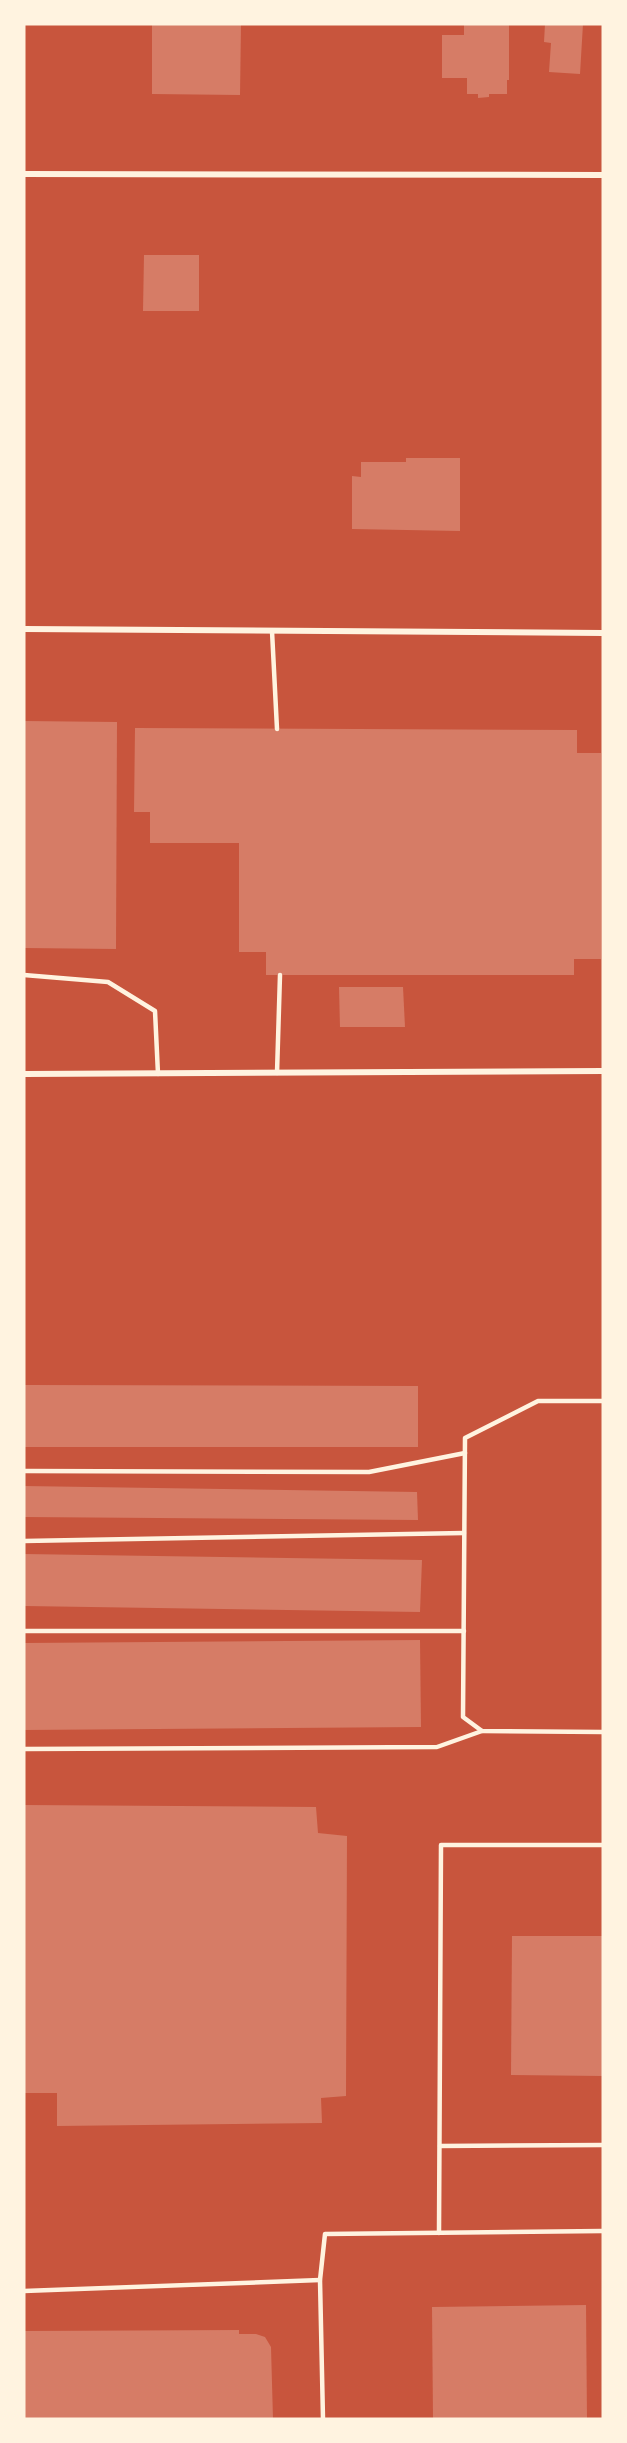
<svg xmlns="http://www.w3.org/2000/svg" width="627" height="2443" font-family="'Varela Round',sans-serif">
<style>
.building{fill:#d67c66}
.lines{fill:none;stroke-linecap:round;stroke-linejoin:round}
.service{stroke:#fff3e0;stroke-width:4.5}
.minor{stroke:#fff3e0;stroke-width:6}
</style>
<rect width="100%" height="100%" fill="#c8553d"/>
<!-- building -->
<g class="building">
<polygon points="152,24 241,24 240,95 152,94"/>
<polygon points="464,24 509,24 509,80 507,80 507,94 489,94 489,97 478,98 478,94 467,94 467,78 442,78 442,35 464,35"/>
<polygon points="545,24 583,24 580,74 549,72 551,43 544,42"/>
<polygon points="144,255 199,255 199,311 143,311"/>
<polygon points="406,458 460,458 460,531 352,529 352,476 361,477 361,462 406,462"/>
<polygon points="24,721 117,722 116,949 24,948"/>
<polygon points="135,728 577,730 577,753 601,753 601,959 574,959 574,975 266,975 266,952 239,952 239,843 150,843 150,812 134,812"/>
<polygon points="339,987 403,987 405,1027 340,1027"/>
<polygon points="24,1385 418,1386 418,1447 24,1447"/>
<polygon points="24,1486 417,1492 418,1520 24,1517"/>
<polygon points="24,1554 422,1560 420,1612 24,1606"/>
<polygon points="420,1640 421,1727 24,1730 24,1643"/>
<polygon points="24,1805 316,1807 318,1833 347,1836 346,2096 321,2098 322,2123 57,2126 57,2093 24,2093"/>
<polygon points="512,1936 603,1936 603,2076 511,2075"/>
<polygon points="586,2305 587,2419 433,2419 432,2307"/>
<polygon points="239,2330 239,2334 256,2334 265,2337 271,2347 273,2419 24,2419 24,2331"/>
</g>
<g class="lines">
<!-- service -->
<g class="service">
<polyline points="272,631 277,729"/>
<polyline points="24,975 108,982 155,1011 158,1074"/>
<polyline points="277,1073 280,975"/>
<polyline points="603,1401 538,1401 465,1438 463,1717 482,1731 603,1732"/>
<polyline points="24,1471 369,1472 465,1453"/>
<polyline points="24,1541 464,1533"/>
<polyline points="24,1631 464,1631"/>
<polyline points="24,1749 437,1747 482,1731"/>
<polyline points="440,2146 603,2145"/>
<polyline points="439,2233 441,1845 603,1845"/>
<polyline points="24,2291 320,2280"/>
<polyline points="323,2419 320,2280 325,2234 603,2231"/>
</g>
<!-- minor -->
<g class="minor">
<polyline points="24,174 603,175"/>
<polyline points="24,629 603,633"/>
<polyline points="24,1074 603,1071"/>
</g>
</g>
<!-- border -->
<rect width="627" height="2443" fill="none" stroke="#fff3e0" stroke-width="51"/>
</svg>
